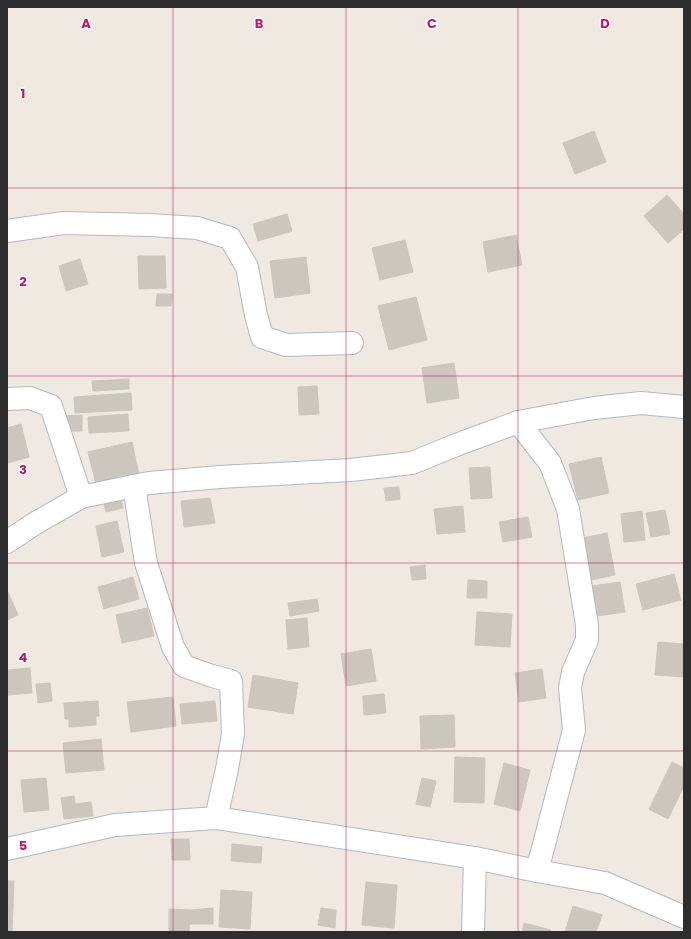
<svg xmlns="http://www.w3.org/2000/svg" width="691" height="939" font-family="Poppins,sans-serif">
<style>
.building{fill:#cbc7bf;stroke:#cbc5ba}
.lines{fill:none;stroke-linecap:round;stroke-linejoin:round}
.minor-casing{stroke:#b4b7c1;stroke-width:24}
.minor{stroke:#fff;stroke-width:22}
.grid{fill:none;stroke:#c2185b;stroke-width:1;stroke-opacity:0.55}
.grid-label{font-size:13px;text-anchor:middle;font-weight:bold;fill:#c2185b;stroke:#fff;stroke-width:3;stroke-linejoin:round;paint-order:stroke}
</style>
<rect width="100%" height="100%" fill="#efe9e1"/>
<!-- building -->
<g class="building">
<polygon points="594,131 606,162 575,174 563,143"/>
<polygon points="667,195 684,214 684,229 668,243 644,216"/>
<polygon points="287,214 292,231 258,241 253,224"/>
<polygon points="516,235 522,265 488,272 483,242"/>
<polygon points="405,240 413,272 380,280 372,248"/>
<polygon points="138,256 165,256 166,288 139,289"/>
<polygon points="306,257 310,293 275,298 270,261"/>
<polygon points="80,259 88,284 66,291 59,266"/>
<polygon points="157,294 172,294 171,306 156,306"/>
<polygon points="416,297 427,340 389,350 378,306"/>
<polygon points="454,363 459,398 427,403 422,368"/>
<polygon points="129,379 129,389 93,391 92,381"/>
<polygon points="317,386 319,414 299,415 298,387"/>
<polygon points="131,393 132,410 75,413 74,397"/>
<polygon points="128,414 129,431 89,433 88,417"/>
<polygon points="82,415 82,431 67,431 66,416"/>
<polygon points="21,424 29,457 7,463 7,428"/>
<polygon points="132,442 139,475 96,484 88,452"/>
<polygon points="601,457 609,493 578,500 569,464"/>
<polygon points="490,467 492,498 471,499 469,468"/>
<polygon points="399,487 400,499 386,501 384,488"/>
<polygon points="120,495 123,508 106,512 103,499"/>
<polygon points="210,498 215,523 184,527 181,501"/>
<polygon points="463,506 465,532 437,534 434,509"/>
<polygon points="665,510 670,534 651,537 646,513"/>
<polygon points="642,511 645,540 624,542 621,514"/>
<polygon points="528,517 532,537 503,542 499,522"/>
<polygon points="117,521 124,552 102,557 96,526"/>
<polygon points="607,533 615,575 586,581 578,539"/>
<polygon points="425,565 426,579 412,580 410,567"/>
<polygon points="674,574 681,600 643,610 636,584"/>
<polygon points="133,577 139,599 104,609 98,587"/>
<polygon points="468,580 487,581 487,598 467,598"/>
<polygon points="620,582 625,612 589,617 585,587"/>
<polygon points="7,590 18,615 7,620"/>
<polygon points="317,599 319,611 290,616 288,603"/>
<polygon points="147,608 154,636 122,643 116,615"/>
<polygon points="477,612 512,614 510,647 475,645"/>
<polygon points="307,618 309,647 288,649 286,620"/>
<polygon points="658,642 684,644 684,677 655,675"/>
<polygon points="371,649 376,681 346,686 341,654"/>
<polygon points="30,668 32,693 7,695 7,670"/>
<polygon points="542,669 546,698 519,702 515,673"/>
<polygon points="253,675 298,683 293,714 248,707"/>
<polygon points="50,683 52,701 38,703 36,684"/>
<polygon points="384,694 386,713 364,715 363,696"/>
<polygon points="173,697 176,726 131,732 127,702"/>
<polygon points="98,701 99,716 96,716 96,725 69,727 69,719 65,719 64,703"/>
<polygon points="215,701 217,721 182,724 180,704"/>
<polygon points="454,715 455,747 421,749 420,716"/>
<polygon points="101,739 104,770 66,773 63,743"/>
<polygon points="455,757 485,758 484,803 454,802"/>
<polygon points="672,762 684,768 684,786 668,819 649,809"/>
<polygon points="504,763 530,770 520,811 494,804"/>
<polygon points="46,778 49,810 24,812 21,780"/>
<polygon points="422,778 436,781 430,807 416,804"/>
<polygon points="74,796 75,804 91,802 93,816 64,819 61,798"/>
<polygon points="171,839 189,839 190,860 172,860"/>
<polygon points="232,844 262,847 261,863 231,861"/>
<polygon points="7,881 14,881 12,932 7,932"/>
<polygon points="366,882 397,885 394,928 362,925"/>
<polygon points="221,890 252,892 250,929 219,927"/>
<polygon points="573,906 602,915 596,932 565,932"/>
<polygon points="213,908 213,924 189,924 190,910"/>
<polygon points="321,908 336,910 335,928 318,925"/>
<polygon points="169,909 190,910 189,932 169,932"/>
<polygon points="524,923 551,930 550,932 522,932"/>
</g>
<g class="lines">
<defs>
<g id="minor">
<polyline points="7,231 64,223 150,225 197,228 230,238 247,267 256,315 262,337 286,345 352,343"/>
<polyline points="7,399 30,398 51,406 81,497"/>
<polyline points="518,422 550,463 568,509 587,625 587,640 573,672 570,688 574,730 537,871"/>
<polyline points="134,486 146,563 173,647 184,666 212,676 231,681 233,734 227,769 216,818"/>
<polyline points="7,542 34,524 81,497 134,486 149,483 220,477 351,470 412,463 456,445 518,422 594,408 641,403 684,407"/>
<polyline points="7,849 115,825 216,818 475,858 537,871 605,883 684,917"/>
<polyline points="473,932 475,858"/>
</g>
</defs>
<!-- minor casing -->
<use href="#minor" class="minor-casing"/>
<!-- minor -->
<use href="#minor" class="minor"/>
</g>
<!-- grid -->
<path class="grid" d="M173,7V932M346,7V932M518,7V932M7,188H684M7,376H684M7,563H684M7,751H684"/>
<g class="grid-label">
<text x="86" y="28">A</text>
<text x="259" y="28">B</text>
<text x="432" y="28">C</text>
<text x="605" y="28">D</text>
<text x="23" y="98">1</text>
<text x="23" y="286">2</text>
<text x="23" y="474">3</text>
<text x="23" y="662">4</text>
<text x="23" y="850">5</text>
</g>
<!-- border -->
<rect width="691" height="939" fill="none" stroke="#2e2e2e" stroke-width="16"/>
</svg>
